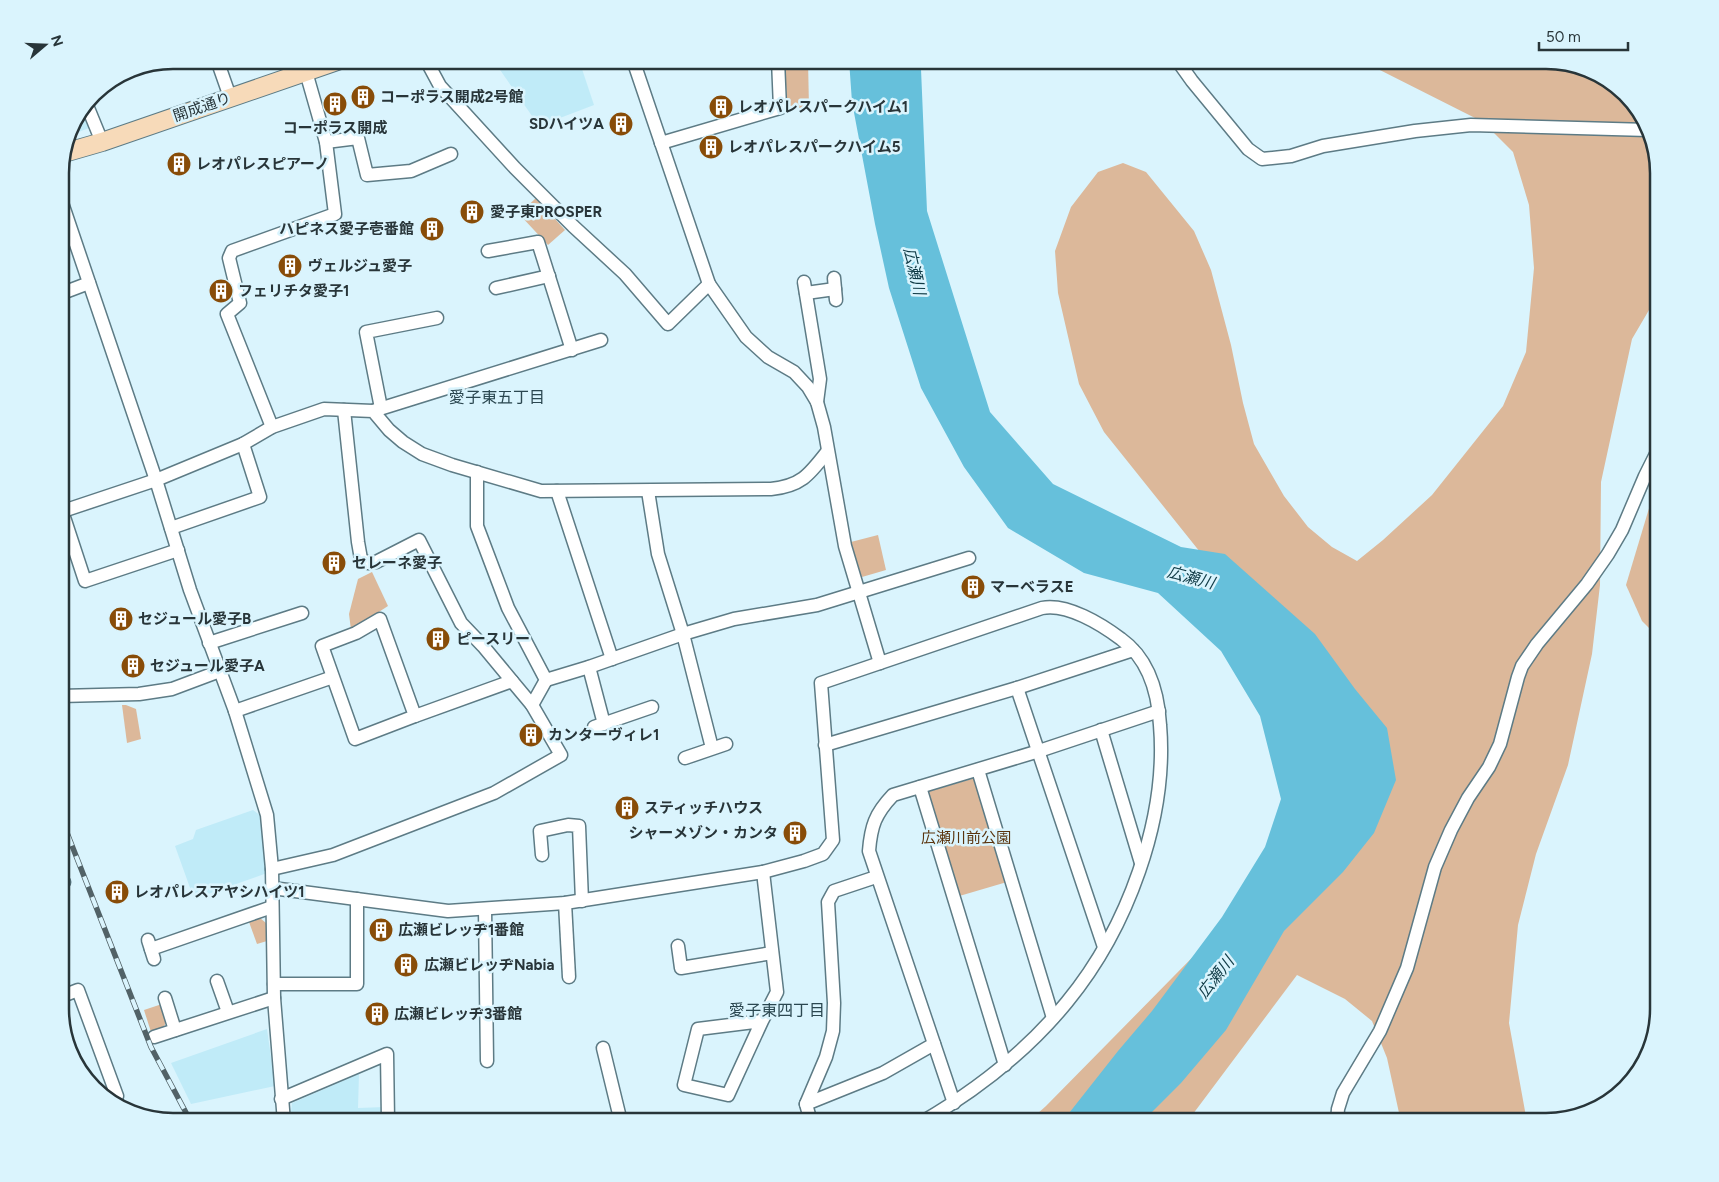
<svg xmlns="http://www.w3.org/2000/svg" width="1719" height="1182" font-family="Figtree,'Noto Sans JP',sans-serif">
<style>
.built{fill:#c0ebf8}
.green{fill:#dcb89a}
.water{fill:#66c0db}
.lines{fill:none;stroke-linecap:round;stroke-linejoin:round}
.street-casing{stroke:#5d7b85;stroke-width:15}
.secondary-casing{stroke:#5d7b85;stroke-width:20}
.street{stroke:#fff;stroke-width:12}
.secondary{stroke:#f7dab9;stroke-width:18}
.rail-casing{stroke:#526267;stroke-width:5.5}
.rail{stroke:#daf4fd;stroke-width:4;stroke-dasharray:11;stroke-linecap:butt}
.labels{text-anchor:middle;stroke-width:5;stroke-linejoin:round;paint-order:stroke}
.poi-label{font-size:15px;font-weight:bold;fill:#283539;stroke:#daf4fd;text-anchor:start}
.street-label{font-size:15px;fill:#283539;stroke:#daf4fd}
.park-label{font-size:15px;fill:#5a340e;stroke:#daf4fd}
.water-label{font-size:16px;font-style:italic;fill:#0f3a45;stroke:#daf4fd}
.neighbourhood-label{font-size:16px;fill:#2b4750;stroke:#daf4fd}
.rim{fill:none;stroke:#283539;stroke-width:2.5}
</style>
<rect width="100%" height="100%" fill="#daf4fd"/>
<!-- built -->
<g class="built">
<polygon points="519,60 579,60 594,105 539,126 498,67"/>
<polygon points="82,109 89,128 68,136 72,123"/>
<polygon points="253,810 261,816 267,873 194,899 175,846 193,839 196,830"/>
<polygon points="267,1029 275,1086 191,1104 171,1063"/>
<polygon points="359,1074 358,1108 385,1107 385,1122 290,1122 292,1103"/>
</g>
<!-- green -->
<g class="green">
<polygon points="785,60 808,60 809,108 787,108"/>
<polygon points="1360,60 1546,60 1609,79 1644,117 1659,173 1659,293 1632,339 1601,482 1600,585 1592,654 1568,765 1536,854 1518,925 1509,1023 1527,1122 1401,1122 1387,1058 1372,1021 1345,999 1297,975 1187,1122 1028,1122 1046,1106 1237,912 1292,820 1271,703 1204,557 1104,432 1079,384 1058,293 1055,251 1071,207 1098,172 1123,163 1146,172 1194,231 1211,270 1231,345 1243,403 1254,444 1284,496 1308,527 1332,547 1357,561 1383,540 1432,495 1503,406 1526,352 1534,268 1529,205 1513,152 1483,122"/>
<polygon points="536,198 565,230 548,245 519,214"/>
<polygon points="1659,475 1659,638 1642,621 1626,585"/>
<polygon points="878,535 886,570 862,577 847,543"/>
<polygon points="372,572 388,606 351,630 349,614 358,579"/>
<polygon points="122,705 126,705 136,709 141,739 127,743"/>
<polygon points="975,778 1007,882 956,897 924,793"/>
<polygon points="260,918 266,923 267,941 257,944 249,922"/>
<polygon points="162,1004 167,1018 164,1027 151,1032 144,1010"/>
</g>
<!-- water -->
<polygon class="water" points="849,60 919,60 921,69 927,211 990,412 1053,484 1181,547 1225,554 1315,634 1355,689 1387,728 1396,780 1374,833 1343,872 1284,931 1226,1030 1181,1083 1142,1122 1062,1122 1118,1051 1152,1011 1222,917 1265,847 1281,799 1260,716 1221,651 1158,593 1084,573 1008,528 964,467 921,388 889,288 875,224 852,102"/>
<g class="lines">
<defs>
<g id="street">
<polyline points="217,60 230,97"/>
<polyline points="287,60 292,76"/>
<polyline points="426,60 440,86 515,168 573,226 625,274 668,324 709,284 633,60"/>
<polyline points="1177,60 1192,81 1248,149 1262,159 1291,156 1323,146 1415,131 1471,125 1648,130"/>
<polyline points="86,103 102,142"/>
<polyline points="326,142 358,138 367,175 411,171 451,154"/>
<polyline points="661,143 780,108 778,60"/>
<polyline points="60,197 156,480 190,590 235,711 267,815 272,869 274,998 284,1122"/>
<polyline points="488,251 538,242 572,350"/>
<polyline points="834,278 836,300"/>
<polyline points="804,282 820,379 817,402"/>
<polyline points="709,284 746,337 768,357 794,372 808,387 817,402 824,427 845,546 880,663"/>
<polyline points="496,288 549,276"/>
<polyline points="806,293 835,289"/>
<polyline points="60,294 89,283"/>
<polyline points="381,408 366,332 437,318"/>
<polyline points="344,410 358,542 361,559 368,563 376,562 419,540 461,623 483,646 512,681"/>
<polyline points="373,411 601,340"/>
<polyline points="272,427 227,314 240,303 229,258 232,251 335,214 326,142 306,72"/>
<polyline points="557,491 612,659"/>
<polyline points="648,491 658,554 683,634 712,748"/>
<polyline points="62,511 85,581 178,550"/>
<path d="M60,512L156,480L243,444L272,427L324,409L373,411L389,430L403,442L422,454L452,465L541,491L771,489C801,486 809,475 827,452"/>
<polyline points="171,528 260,497 243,444"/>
<polyline points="209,643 302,613"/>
<polyline points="589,667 604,724"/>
<polyline points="546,680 589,667 683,634 734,619 817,605 969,558"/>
<polyline points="1017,688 1104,947"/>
<polyline points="60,696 139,694 172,689 220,671"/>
<polyline points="235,711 333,677 322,646 356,633 380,619 415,716 355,739 333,677"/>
<polyline points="415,716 512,681 532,705"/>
<polyline points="594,727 652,707"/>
<polyline points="1101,730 1141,863"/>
<polyline points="825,745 1017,688 1133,650"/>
<polyline points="685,758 726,744"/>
<polyline points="978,770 1053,1018"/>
<polyline points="920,787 1005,1065"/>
<polyline points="542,855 540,831 568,825 579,826 582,901"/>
<polyline points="272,869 333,855 494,793 561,755 532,705 546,680 508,608 477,526 477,472"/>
<polyline points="60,882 64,882"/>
<path d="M272,888L448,911L565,903L763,872L804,861L823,854L833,840L821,683L1042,608C1067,603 1101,624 1121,639C1149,659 1158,691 1160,725C1168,819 1127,929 1067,1002C1027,1051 977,1090 922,1122"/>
<polyline points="565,903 569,977"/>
<polyline points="485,909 487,1061"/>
<polyline points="148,940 154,959"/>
<polyline points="678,946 681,968 772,953"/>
<polyline points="151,949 272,907"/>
<polyline points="217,981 228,1012"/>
<polyline points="274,984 357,984 357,899"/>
<polyline points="60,997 78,990 117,1096 106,1099"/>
<polyline points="165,998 175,1030"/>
<polyline points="762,1021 728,1095 684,1085 698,1029 762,1021 777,992 763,872"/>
<polyline points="154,1037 274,998"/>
<polyline points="603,1048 621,1122"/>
<polyline points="281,1099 387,1054 388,1120 419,1122"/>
<path d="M954,1103L869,851C871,826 875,814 893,795L1039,751L1159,711"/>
<polyline points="806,1104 883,1073 934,1044"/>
<polyline points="811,1122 806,1104 826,1057 833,1031 834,1003 828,902 834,891 876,877"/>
<polyline points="1337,1122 1338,1109 1343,1093 1380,1031 1407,968 1435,867 1451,830 1468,798 1489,767 1500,744 1518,677 1522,666 1537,644 1587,584 1608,554 1622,530 1645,476 1659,448"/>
</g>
<polyline id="secondary" points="64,153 102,142 340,60"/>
</defs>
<!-- street casing -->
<use href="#street" class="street-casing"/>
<!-- secondary casing -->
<use href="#secondary" class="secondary-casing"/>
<!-- street -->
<use href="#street" class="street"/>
<!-- secondary -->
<use href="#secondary" class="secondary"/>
<defs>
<polyline id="rail" points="60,815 151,1047 191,1122"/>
</defs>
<!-- rail casing -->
<use href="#rail" class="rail-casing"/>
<!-- rail -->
<use href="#rail" class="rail"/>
</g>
<!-- icons -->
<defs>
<symbol id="building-disc" viewBox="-11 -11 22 22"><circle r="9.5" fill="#884c08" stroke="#daf4fd"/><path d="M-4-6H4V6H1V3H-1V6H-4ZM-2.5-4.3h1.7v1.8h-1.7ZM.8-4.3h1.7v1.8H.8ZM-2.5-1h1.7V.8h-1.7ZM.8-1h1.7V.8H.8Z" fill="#fff"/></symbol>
</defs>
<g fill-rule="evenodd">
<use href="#building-disc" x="349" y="83" width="28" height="28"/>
<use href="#building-disc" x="321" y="90" width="28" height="28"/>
<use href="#building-disc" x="707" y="93" width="28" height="28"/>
<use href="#building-disc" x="607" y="110" width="28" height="28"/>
<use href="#building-disc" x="697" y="133" width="28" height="28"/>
<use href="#building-disc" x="165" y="150" width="28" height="28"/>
<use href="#building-disc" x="458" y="198" width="28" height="28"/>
<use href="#building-disc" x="418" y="215" width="28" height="28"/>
<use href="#building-disc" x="276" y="252" width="28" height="28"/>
<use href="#building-disc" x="207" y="277" width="28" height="28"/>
<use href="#building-disc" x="320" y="549" width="28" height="28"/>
<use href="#building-disc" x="959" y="573" width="28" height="28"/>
<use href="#building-disc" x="107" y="605" width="28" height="28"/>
<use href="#building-disc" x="424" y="625" width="28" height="28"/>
<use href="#building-disc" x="119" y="652" width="28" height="28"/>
<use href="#building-disc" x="517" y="721" width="28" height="28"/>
<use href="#building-disc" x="613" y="794" width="28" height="28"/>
<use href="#building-disc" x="781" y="819" width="28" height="28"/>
<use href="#building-disc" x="103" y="878" width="28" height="28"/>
<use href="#building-disc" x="367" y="916" width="28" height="28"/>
<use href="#building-disc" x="392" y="951" width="28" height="28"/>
<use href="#building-disc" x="363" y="1000" width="28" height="28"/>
</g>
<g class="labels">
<!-- poi labels -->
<g class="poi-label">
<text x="380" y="102">コーポラス開成2号館</text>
<text x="738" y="112">レオパレスパークハイム1</text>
<text x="604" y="129" text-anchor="end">SDハイツA</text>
<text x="335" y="133" text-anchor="middle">コーポラス開成</text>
<text x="728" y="152">レオパレスパークハイム5</text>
<text x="196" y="169">レオパレスピアーノ</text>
<text x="490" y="217">愛子東PROSPER</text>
<text x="414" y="234" text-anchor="end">ハピネス愛子壱番館</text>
<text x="308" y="271">ヴェルジュ愛子</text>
<text x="238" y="296">フェリチタ愛子1</text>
<text x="352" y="568">セレーネ愛子</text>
<text x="990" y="592">マーベラスE</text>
<text x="138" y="624">セジュール愛子B</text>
<text x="456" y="644">ピースリー</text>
<text x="150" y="671">セジュール愛子A</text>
<text x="548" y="740">カンターヴィレ1</text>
<text x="644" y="813">スティッチハウス</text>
<text x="778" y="838" text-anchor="end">シャーメゾン・カンタ</text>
<text x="134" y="897">レオパレスアヤシハイツ1</text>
<text x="398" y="935">広瀬ビレッヂ1番館</text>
<text x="424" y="970">広瀬ビレッヂNabia</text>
<text x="394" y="1019">広瀬ビレッヂ3番館</text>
</g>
<!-- street labels -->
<g class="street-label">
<text transform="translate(202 107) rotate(-19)" y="5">開成通り</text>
</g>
<!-- park labels -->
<g class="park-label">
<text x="966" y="843">広瀬川前公園</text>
</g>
<!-- water labels -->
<g class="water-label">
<text transform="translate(915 271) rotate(77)" y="6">広瀬川</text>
<text transform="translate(1191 577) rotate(15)" y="6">広瀬川</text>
<text transform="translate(1215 977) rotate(-52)" y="6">広瀬川</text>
</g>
<!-- neighbourhood labels -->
<g class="neighbourhood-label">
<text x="497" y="403">愛子東五丁目</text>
<text x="777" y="1016">愛子東四丁目</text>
</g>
</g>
<!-- crop -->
<path d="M0 0H1719V1182H0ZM173 69H1546A104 104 0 0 1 1650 173V1009A104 104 0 0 1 1546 1113H173A104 104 0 0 1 69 1009V173A104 104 0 0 1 173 69Z" fill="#daf4fd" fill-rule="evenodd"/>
<path class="rim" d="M173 69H1546A104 104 0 0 1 1650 173V1009A104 104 0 0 1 1546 1113H173A104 104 0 0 1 69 1009V173A104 104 0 0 1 173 69Z"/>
<!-- north arrow -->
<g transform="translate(45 45) rotate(71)" stroke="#daf4fd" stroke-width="4" paint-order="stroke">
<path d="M0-4L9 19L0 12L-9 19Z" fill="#283539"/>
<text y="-8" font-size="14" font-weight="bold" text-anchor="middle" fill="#283539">N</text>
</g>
<!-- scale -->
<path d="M1539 42v8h89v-8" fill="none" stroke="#283539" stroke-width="2.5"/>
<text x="1546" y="42" font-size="15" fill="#283539" stroke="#daf4fd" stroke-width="4" paint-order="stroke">50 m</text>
</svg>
